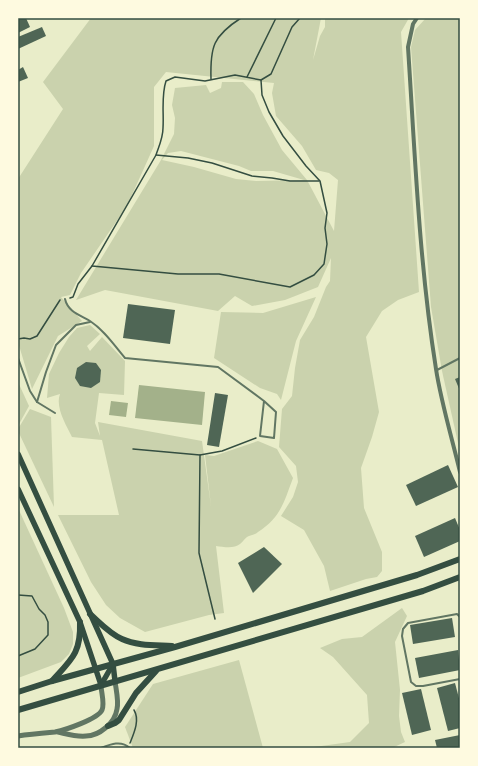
<svg xmlns="http://www.w3.org/2000/svg" width="478" height="766" font-family="Rubik,sans-serif">
<style>
.green{fill:#cad2ad;fill-rule:evenodd}
.water{fill:#a3b18a}
.building{fill:#4f6655}
.lines{fill:none;stroke-linecap:round;stroke-linejoin:round}
.path{stroke:#344e41;stroke-width:1.5}
.service{stroke:#617663;stroke-width:2}
.minor{stroke:#617663;stroke-width:4}
.tertiary{stroke:#617663;stroke-width:5}
.secondary{stroke:#344e41;stroke-width:5.5}
.primary{stroke:#344e41;stroke-width:6}
.neatline{fill:none;stroke:#344e41;stroke-width:1.5}
</style>
<rect width="100%" height="100%" fill="#e9edc9"/>
<!-- green -->
<g class="green">
<path d="M91,18H321L313,60L320,36L325,27V18H409L401,32L419,292L398,300L382,311L366,337L379,412L372,437L361,468L364,508L382,552V571L377,577L366,579L330,591L324,566L304,530L281,516L293,497L298,482L296,466L279,447L282,409L292,396L295,368L300,340L314,317L326,287L330,281L331,258L318,287L285,300L252,306L235,296L218,311L105,290L76,300L161,160L174,134L175,118L172,105L175,88L206,85L210,93L221,88L222,82H243L254,94L263,115L282,150L307,180L334,231L338,180L329,173L316,170L302,146L276,116L272,93L274,83L166,72L154,87V146L127,206L81,273L70,295L61,297L82,321L58,336L32,389L18,342V179L63,109L43,82ZM181,151L239,166L251,171H273L304,180L256,181L236,179L194,167L162,160L168,153Z"/>
<polygon points="426,18 460,18 460,452 442,371 431,307 411,47 415,30"/>
<polygon points="316,297 296,341 281,400 277,394 260,388 214,358 221,312 263,313"/>
<path d="M90,325L100,334L87,346L90,351L102,337L125,361L124,395L99,393L95,423L100,436L98,422L202,441L211,506L205,455L214,456L258,441L277,449L293,478C284,502 281,517 258,532C255,535 250,535 247,537C244,539 243,542 240,544C234,549 224,547 216,546L224,613L209,615L145,632L120,618L106,605L91,582L58,515H119L102,440L72,437C66,425 55,407 60,394L47,398L49,374L59,353L69,337L77,328Z"/>
<polygon points="18,382 29,406 18,426"/>
<polygon points="30,409 51,417 54,507 18,431 18,429"/>
<polygon points="18,508 64,608 73,632 73,644 69,654 61,662 18,678"/>
<polygon points="402,608 407,616 395,642 400,690 399,716 401,732 405,742 392,748 307,748 350,742 369,723 367,695 333,657 320,648 342,639 362,637"/>
<polygon points="239,660 263,748 133,748 125,727 153,684"/>
</g>
<!-- water -->
<g class="water">
<polygon points="139,385 205,392 202,425 135,418"/>
<polygon points="111,401 128,403 126,417 109,415"/>
</g>
<!-- building -->
<g class="building">
<polygon points="18,18 26,18 30,27 18,33"/>
<polygon points="42,27 46,36 18,49 18,37"/>
<polygon points="23,67 28,78 18,82 18,70"/>
<polygon points="128,304 175,310 170,344 123,338"/>
<polygon points="86,362 96,363 101,370 100,382 91,388 80,386 75,378 77,368"/>
<polygon points="460,377 460,391 455,379"/>
<polygon points="215,393 228,395 219,447 207,445"/>
<polygon points="448,465 458,487 416,506 406,485"/>
<polygon points="455,518 460,530 460,541 424,557 415,536"/>
<polygon points="264,547 282,564 253,593 238,563"/>
<polygon points="452,618 455,637 413,644 410,625"/>
<polygon points="458,650 460,670 419,678 415,658"/>
<polygon points="455,683 460,702 460,728 448,731 437,688"/>
<polygon points="421,689 431,730 412,735 402,693"/>
<polygon points="460,735 460,748 437,748 435,740"/>
</g>
<g class="lines">
<!-- path -->
<g class="path">
<polyline points="247,77 276,18"/>
<path d="M211,79C210,47 213,36 241,18"/>
<polyline points="156,155 188,158 212,163 252,176 272,178 290,181 319,181"/>
<polyline points="92,266 178,274 219,274 290,287 314,275 324,264 327,244 325,228 327,213 320,181 306,166 283,136 269,112 262,95 261,80"/>
<path d="M70,298L73,297L78,284L92,266L156,155C159,146 163,138 163,128C164,113 161,96 166,81L175,77L205,81L235,75L261,80L271,74L292,27L300,18"/>
<polyline points="18,339 24,338 30,339 37,336 60,300"/>
<polyline points="133,449 200,455 222,451 256,438"/>
<polyline points="200,455 199,553 215,619"/>
<polyline points="18,595 32,596 39,609 45,615 48,622 48,635 35,649 18,656"/>
<path d="M130,743C134,733 140,720 134,710"/>
</g>
<!-- service -->
<g class="service">
<path d="M65,299C68,312 80,315 90,321C104,330 114,345 125,358L218,367L264,401L260,436L274,438L276,412L264,401"/>
<polyline points="18,358 30,391 37,402 55,413"/>
<polyline points="437,370 460,358"/>
<polyline points="37,402 46,372 56,345 76,325 90,322"/>
<polyline points="460,617 457,614 408,623 403,629 402,636 411,682 416,686 423,686 460,679"/>
<path d="M101,748C111,744 121,740 130,748"/>
</g>
<!-- minor -->
<path class="minor" d="M417,18L413,24L408,47C415,154 419,262 436,369C441,402 452,438 460,472"/>
<!-- tertiary -->
<g class="tertiary">
<path d="M58,732C67,734 76,737 86,736C99,736 115,723 117,709C119,701 116,690 115,681"/>
<path d="M18,736C30,734 43,733 55,732C65,730 98,719 102,710C105,703 101,692 101,685"/>
</g>
<!-- secondary -->
<g class="secondary">
<polyline points="18,454 113,664 115,681"/>
<polyline points="18,489 80,622 101,685"/>
<polyline points="101,685 113,664"/>
</g>
<!-- primary -->
<g class="primary">
<path d="M90,614C100,623 110,634 122,639C137,646 156,645 172,646"/>
<path d="M52,681C72,659 81,653 80,622"/>
<polyline points="18,692 52,681 175,647 417,575 460,559"/>
<polyline points="18,710 423,591 460,577"/>
<polyline points="108,726 115,723 119,720 136,693 156,671"/>
</g>
</g>
<!-- border -->
<rect width="478" height="766" fill="none" stroke="#fefae0" stroke-width="38"/>
<rect x="19" y="19" width="440" height="728" class="neatline"/>
</svg>
